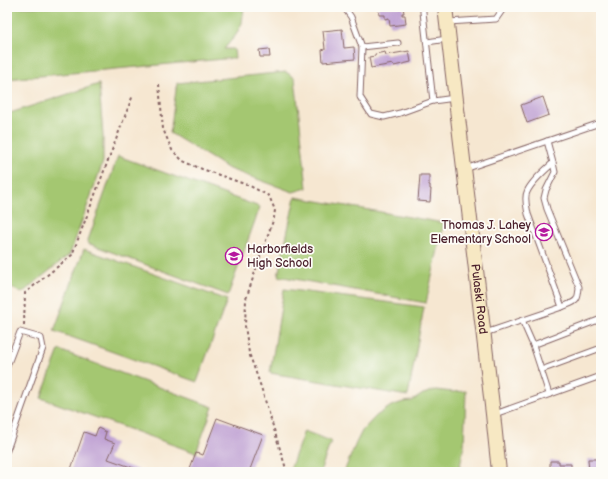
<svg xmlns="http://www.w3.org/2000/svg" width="608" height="479" font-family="'Balsamiq Sans',sans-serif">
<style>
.green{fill:#a4c771;stroke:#77734e}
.building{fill:#bc9cd1}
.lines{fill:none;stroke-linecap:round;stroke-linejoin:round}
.service-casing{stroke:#866565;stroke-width:7}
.secondary-casing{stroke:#866565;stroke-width:16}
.path{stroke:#866565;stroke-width:2;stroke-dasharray:3 3;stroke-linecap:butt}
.service{stroke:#fff;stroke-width:5}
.secondary{stroke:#f7e8c3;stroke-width:14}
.labels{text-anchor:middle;stroke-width:3.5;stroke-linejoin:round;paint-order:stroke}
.poi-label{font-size:12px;fill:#4a1f2b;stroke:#fdfcf7;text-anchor:end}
.street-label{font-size:12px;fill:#4a1f2b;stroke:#fdfcf7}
</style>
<rect width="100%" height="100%" fill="#fdfcf7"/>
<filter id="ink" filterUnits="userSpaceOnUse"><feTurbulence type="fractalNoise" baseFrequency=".025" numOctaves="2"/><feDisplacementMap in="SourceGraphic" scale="8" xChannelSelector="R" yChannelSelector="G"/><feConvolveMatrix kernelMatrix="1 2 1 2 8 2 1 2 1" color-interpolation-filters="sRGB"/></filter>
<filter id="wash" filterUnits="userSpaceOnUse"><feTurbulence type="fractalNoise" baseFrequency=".012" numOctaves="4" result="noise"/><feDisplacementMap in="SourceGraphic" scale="16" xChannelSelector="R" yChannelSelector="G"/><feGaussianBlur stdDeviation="0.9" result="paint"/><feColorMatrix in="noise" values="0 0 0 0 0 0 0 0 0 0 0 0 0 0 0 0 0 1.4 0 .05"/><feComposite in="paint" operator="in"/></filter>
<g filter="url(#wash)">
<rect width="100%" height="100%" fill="#f6e7d1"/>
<!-- green -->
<g class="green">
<polygon points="7,7 244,7 242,23 236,35 224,49 234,49 235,58 7,79 7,69 9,68 7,67"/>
<polygon points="286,72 295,78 307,188 293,192 229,169 170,133 177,83"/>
<polygon points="99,84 103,136 103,162 70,254 22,293 7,286 7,114"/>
<polygon points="118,156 260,207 228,295 87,243"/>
<polygon points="295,197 444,223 426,303 278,276"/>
<polygon points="84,249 227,300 197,382 54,331"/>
<polygon points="284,289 424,307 408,396 270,373"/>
<polygon points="59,350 213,407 196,453 41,398"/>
<polygon points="436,390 453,392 466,391 464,446 459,472 344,472 356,443 362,431 376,416 391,406 403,402 412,401 423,394"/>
<polygon points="304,431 331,441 320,472 289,472"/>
</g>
<g id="blocks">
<!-- building -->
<g class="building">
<polygon points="378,7 403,7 404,13 402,13 402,15 405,15 406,24 390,26 389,18 385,19 385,15 379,15"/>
<polygon points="342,29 344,48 354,47 355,59 323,62 322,50 325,49 323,31"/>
<polygon points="269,49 270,57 260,57 259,50"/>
<polygon points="409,51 411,62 394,66 393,64 371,68 369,57 375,56 375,54 385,52 386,55"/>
<polygon points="543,97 549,115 527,123 521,105"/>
<polygon points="420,175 429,175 429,185 430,185 430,189 431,189 430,202 418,201"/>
<polygon points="217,418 263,435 249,472 189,472 196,453 203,455"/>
<polygon points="98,428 106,432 104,439 115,443 108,459 142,471 142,472 70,472 84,432 95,436"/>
<polygon points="588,459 601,459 601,472 589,472"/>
<polygon points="550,461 559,461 559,464 571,464 571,472 550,472"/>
</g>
</g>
</g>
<g filter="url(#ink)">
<use href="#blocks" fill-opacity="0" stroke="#866565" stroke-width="1"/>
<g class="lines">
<defs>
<g id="service">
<polyline points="344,7 351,17 362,47 360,97 371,114 384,117 400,113 433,101"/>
<polyline points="423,7 423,12 433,101 455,98"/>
<polyline points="448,22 496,19 503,9 503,7"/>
<polyline points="427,42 447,39"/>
<polyline points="362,47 398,43"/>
<path d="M553,163L555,172L546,190L544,198L547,209L579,287C578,303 576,301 562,307"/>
<polyline points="465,169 600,123 601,119"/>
<polyline points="522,320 533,345 549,394"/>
<path d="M485,333L562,307L528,214C527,208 524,198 527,192C531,182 545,170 553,163L547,141"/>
<polyline points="533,345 601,319"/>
<polyline points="7,366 20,332 41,338 43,348 7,450"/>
<polyline points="541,370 601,348"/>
<polyline points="495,414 601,376"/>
</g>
<g id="secondary">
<path id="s1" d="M445,7L493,414L499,472"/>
</g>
</defs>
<!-- service casing -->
<use href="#service" class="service-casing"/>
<!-- secondary casing -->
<use href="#secondary" class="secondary-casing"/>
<!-- path -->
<g class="path">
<polyline points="159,84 163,129 172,150 183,161 202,169 250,186 269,196 275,210 274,218 260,257 246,299 245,326 249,353 261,387 287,472"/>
<polyline points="24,325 25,293 72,255 133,95"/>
</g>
<!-- service -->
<use href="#service" class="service"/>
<!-- secondary -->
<use href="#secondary" class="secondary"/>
</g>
</g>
<!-- icons -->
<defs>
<symbol id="school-ring" viewBox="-11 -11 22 22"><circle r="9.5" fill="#fdfcf7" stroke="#b5179e" stroke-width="1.5"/><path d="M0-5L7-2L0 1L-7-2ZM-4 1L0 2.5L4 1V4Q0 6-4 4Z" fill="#b5179e"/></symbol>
</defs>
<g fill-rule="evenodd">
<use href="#school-ring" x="534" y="222" width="20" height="20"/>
<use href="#school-ring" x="224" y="246" width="20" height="20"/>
</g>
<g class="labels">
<!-- poi labels -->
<g class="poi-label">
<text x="531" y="229">Thomas J. Lahey<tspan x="531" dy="14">Elementary School</tspan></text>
<text x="247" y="253" text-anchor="start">Harborfields<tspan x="247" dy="14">High School</tspan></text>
</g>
<!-- street labels -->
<g class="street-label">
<text dy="4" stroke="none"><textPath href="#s1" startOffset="294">Pulaski Road</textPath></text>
</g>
</g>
<!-- margin -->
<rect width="608" height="479" fill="none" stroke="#fdfcf7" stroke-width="24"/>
</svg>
